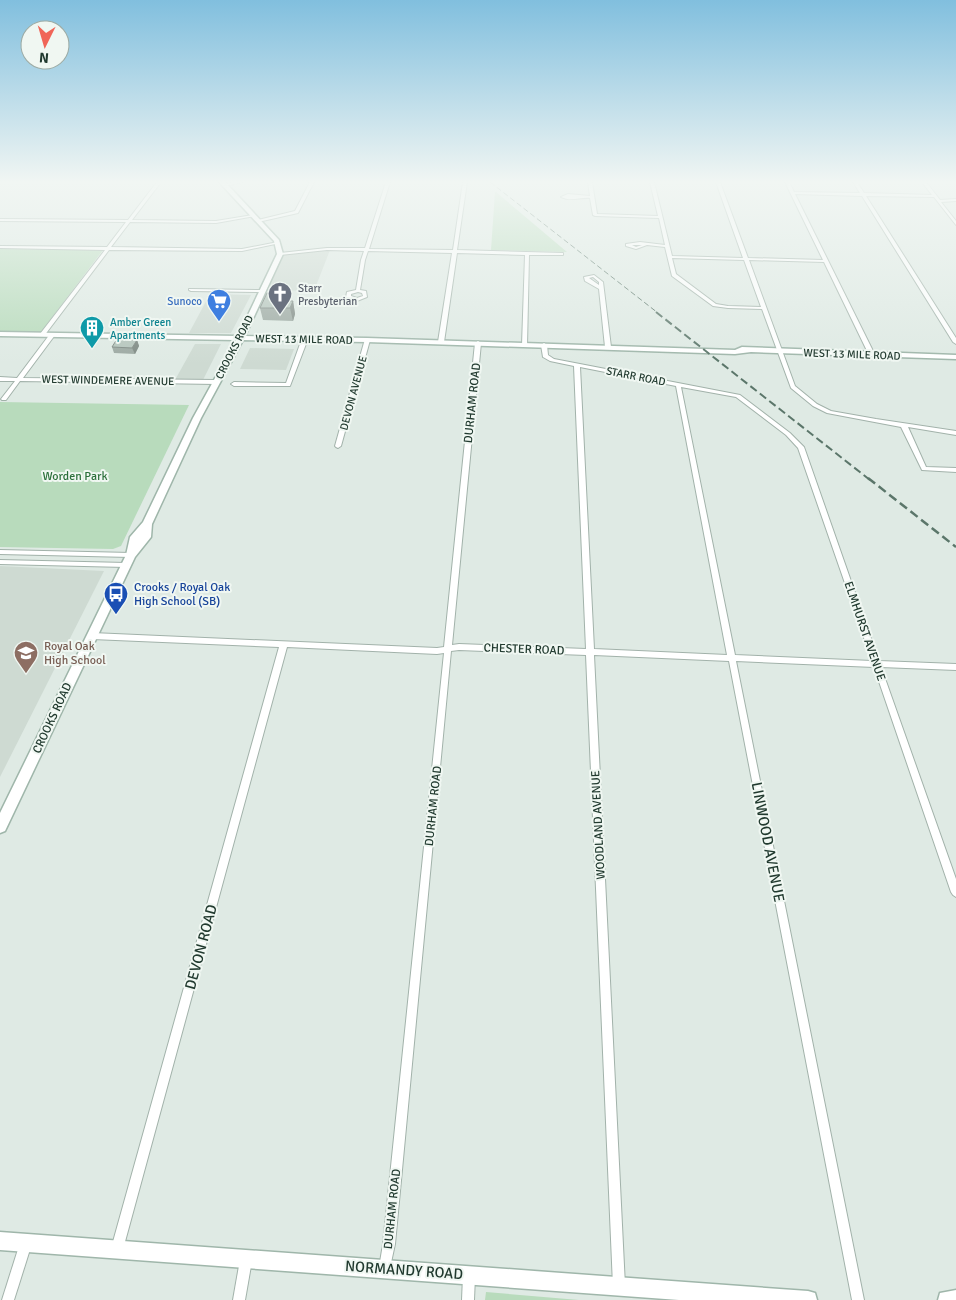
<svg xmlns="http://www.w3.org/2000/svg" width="956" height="1300" font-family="Signika,sans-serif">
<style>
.built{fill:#cedad2}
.green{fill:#b8dbbc}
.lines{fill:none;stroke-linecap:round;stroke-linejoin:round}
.street-casing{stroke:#a2b2aa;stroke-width:2}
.secondary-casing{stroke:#9fb6aa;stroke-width:3}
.street{fill:#fff;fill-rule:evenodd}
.secondary{fill:#fff;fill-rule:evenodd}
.rail-far2{stroke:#5b766a;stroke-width:1;stroke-dasharray:5.5 3;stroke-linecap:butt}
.rail-far1{stroke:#5b766a;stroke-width:2;stroke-dasharray:8 4;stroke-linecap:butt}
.rail{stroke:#5b766a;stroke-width:2.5;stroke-dasharray:9 4.5;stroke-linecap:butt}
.wall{fill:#9ca9a2}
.shaded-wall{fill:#7f8a84}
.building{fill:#b5c5bc;stroke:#7f8a84}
.labels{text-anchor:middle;stroke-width:4;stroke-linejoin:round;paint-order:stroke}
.far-worship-label{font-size:11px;fill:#5b616d;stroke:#f0f7f2;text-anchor:start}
.far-shop-label{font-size:11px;fill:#366cbe;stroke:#f0f7f2;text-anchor:end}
.far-culture-label{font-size:11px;fill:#0d838f;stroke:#f0f7f2;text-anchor:start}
.far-street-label{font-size:11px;fill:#213a2f;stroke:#f0f7f2}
.street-label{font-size:12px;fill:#213a2f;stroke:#f0f7f2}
.park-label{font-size:12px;fill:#2c703b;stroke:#f0f7f2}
.transit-label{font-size:12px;fill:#164399;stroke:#f0f7f2;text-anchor:start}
.education-label{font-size:12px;fill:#785e54;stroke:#f0f7f2;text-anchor:start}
.near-street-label{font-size:15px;fill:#213a2f;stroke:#f0f7f2}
</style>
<rect width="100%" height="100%" fill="#dfeae4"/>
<!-- built -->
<g class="built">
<polygon points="319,250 330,250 314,291 268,290 284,255"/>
<polygon points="210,294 251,295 231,333 189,333"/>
<polygon points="195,344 221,344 203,380 175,380"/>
<polygon points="250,348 294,349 286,370 240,369"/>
<polygon points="0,566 104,571 0,777"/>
</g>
<!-- green -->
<g class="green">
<polygon points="495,192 496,192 567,252 491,250"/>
<polygon points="0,249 103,250 41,332 0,331"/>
<polygon points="0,402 189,405 121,546 113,549 0,547"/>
<polygon points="486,1292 579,1300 485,1300"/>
</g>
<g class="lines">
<defs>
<g id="street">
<polygon points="157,182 161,182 132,220 216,221 253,215 255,216 216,223 130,222 111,247 242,249 278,242 280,243 242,251 109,250 44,336 40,336 40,334 105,250 0,248 0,246 107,247 126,222 0,221 0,219 128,220"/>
<polygon points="235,182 243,182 225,186 223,185"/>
<polygon points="310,182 314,182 298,213 258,222 258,220 295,211"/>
<path d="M386,182H390L369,249L453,250L463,182H467L457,250L563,253V255H529L527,346L522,345L525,255L457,253L444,342L441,344L438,342L452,253L368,251L365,260L360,290L366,291L367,297L357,301L346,297L347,292L356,290L361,260L364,251L327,250L280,255L278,254L280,253L327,248H365ZM358,292L362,293L363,296L357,298L351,296V294Z"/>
<path d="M588,182H592L597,214L658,216L650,182H654L672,256L743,258L716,182H720L748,258L823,260L785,182H789L794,192L860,193L853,182H857L864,193L932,195L922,182H926L940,200L956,199V201L941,202L956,221V225L934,197L866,196L956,338V344L953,342L862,196L795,194L875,355L874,356L869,355L824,262L749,260L795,386L817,404L831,411L876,419L956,431V435L908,427L926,467L956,468V472L922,470L901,427L827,413L813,406L791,388L762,309L728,308L713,306L672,276L665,247L647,245L636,249L626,246V244L640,242L665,245L659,218L595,216L593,215L590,198C579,197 572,202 561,197L568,194L590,196ZM632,245H642L636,247ZM672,258L744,260L761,307L728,306L716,304L676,274Z"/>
<path d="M594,275L603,282L611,347L608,349L605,347L599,289L585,281L584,277ZM593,277L599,282V285L589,278Z"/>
<polygon points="189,289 262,290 264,291 262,292 191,291 189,290"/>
<polygon points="52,333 55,335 23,378 216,380 219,382 216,384 20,381 6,400 2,400 1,399 15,381 0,381 0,377 17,378 50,334"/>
<polygon points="302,337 305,339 306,344 290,386 234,386 231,384 234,382 286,383 300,344 299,339"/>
<polygon points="365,339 370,340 341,446 338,448 336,447 335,446"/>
<path d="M478,341L481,343L452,645L459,644L586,649L574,366L550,361L543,357L541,345L544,343L547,345L548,355L554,359L740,395L790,433L804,447L879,661L956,664V670L881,667L956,879V897L953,895L951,892L874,667L736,661L864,1300H852L729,661L594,655L625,1286L623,1290L619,1292L615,1290L613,1286L586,655L459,650L451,651L395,1244L389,1272L385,1274L381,1272L379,1268L383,1244L444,653L437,654L287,647L123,1249L121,1253L117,1255L113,1253L111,1249L279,647L92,639L88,636L92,633L437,648L444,647L475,343ZM580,367L676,386L727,655L594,649ZM681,387L736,397L786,435L798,448L872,661L735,655Z"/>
<polygon points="0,550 131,553 134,555 131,557 0,554"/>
<polygon points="0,560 126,563 129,565 126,567 0,564"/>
<polygon points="26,1237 30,1239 32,1243 14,1300 2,1300 20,1243 22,1239"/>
<polygon points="246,1254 250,1256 252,1260 245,1300 233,1300 240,1260 242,1256"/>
<polygon points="469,1270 473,1272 475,1276 474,1300 462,1300 463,1276 465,1272"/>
</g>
<g id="secondary">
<polygon points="219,182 225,182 279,240 283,254 245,336 367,338 735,350 742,347 956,355 956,359 751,352 735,354 367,342 243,340 201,418 152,524 151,537 135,557 5,831 0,833 0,813 126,555 130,537 143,522 193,418 236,340 0,336 0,332 238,336 277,254 274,241"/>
<polygon points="0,1232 808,1291 815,1293 817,1300 679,1300 0,1250"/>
<polygon points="956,1290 956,1300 938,1300 940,1293"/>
</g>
</defs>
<!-- street casing -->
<use href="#street" class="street-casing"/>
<!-- secondary casing -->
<use href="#secondary" class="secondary-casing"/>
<!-- street -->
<use href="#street" class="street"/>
<!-- secondary -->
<use href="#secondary" class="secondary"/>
<!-- rail-far2 -->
<polyline class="rail-far2" points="490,182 658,313"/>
<!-- rail-far1 -->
<polyline class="rail-far1" points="656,312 870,480"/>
<!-- rail -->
<polyline class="rail" points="868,478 956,547"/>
</g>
<!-- wall -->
<g class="wall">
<polygon points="281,293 283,301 293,301 295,314 293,321 263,320 260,308"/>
<polygon points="137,340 139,346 135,354 114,353 112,347"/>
</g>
<!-- shaded-wall -->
<g class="shaded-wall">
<polygon points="281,293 283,305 277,301"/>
<polygon points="293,301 295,314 293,321 290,308"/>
<polygon points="137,340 139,346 135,354 132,348"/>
</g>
<!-- building -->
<g class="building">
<polygon points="267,293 281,293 277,301 293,301 290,308 260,308"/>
<polygon points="117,339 137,340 132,348 112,347"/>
</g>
<!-- sky -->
<linearGradient id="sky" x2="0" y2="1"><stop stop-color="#81bfde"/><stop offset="0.5" stop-color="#f1f6f3"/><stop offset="1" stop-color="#f1f6f3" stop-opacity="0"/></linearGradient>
<rect width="956" height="364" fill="url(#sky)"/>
<!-- icons -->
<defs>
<symbol id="church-pin" viewBox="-11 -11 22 30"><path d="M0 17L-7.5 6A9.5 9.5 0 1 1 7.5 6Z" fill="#6b7280" stroke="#f0f7f2"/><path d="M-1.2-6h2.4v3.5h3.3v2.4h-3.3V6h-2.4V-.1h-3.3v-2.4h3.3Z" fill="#fff"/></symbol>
<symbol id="supermarket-pin" viewBox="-11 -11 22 30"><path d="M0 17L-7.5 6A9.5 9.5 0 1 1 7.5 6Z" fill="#3f7fe0" stroke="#f0f7f2"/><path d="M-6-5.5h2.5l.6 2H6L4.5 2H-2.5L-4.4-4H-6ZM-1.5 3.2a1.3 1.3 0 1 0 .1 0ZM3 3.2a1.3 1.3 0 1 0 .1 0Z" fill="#fff"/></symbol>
<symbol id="building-pin" viewBox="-11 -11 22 30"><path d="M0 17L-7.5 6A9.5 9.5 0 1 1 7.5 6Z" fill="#0f9aa8" stroke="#f0f7f2"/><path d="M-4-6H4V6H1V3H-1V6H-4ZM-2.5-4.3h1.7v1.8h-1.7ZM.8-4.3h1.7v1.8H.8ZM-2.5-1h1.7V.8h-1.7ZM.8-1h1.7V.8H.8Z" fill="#fff"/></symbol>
<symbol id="bus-pin" viewBox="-11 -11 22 30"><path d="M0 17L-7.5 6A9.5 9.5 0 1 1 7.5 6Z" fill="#1a4fb4" stroke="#f0f7f2"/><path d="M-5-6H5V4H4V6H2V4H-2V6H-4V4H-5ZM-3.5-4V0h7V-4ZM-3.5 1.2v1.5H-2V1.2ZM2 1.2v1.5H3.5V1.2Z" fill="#fff"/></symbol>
<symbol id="school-pin" viewBox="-11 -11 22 30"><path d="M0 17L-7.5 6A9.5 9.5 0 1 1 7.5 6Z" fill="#8d6e63" stroke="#f0f7f2"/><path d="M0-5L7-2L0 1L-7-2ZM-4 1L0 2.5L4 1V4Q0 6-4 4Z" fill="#fff"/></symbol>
</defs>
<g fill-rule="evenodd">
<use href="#church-pin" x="266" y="280" width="28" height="38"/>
<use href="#supermarket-pin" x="205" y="287" width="28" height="38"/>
<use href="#building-pin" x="78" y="314" width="28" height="38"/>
<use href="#bus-pin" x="102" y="580" width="28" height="38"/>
<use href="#school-pin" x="12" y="639" width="28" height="38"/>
</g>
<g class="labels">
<!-- far-worship labels -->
<g class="far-worship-label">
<text x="298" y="292">Starr<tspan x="298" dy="13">Presbyterian</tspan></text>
</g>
<!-- far-shop labels -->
<g class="far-shop-label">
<text x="202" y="305">Sunoco</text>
</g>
<!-- far-culture labels -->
<g class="far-culture-label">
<text x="110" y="326">Amber Green<tspan x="110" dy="13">Apartments</tspan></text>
</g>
<!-- far-street labels -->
<g class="far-street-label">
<text transform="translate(304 339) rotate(1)" y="4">WEST 13 MILE ROAD</text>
<text transform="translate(234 347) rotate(-63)" y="4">CROOKS ROAD</text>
<text transform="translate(852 354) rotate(2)" y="4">WEST 13 MILE ROAD</text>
<text transform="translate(636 376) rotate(11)" y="4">STARR ROAD</text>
<text transform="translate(108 380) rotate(1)" y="4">WEST WINDEMERE AVENUE</text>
<text transform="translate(353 393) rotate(-75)" y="4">DEVON AVENUE</text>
</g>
<!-- street labels -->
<g class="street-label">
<text transform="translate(472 403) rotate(-84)" y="4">DURHAM ROAD</text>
<text transform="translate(865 631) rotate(71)" y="4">ELMHURST AVENUE</text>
<text transform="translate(524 649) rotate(2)" y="4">CHESTER ROAD</text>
<text transform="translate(52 718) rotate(-65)" y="4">CROOKS ROAD</text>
<text transform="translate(433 806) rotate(-84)" y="4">DURHAM ROAD</text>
<text transform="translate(598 825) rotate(-93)" y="4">WOODLAND AVENUE</text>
<text transform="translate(392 1209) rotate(-84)" y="4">DURHAM ROAD</text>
</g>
<!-- park labels -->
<g class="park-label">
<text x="75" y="480">Worden Park</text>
</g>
<!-- transit labels -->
<g class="transit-label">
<text x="134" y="591">Crooks / Royal Oak<tspan x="134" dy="14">High School (SB)</tspan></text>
</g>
<!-- education labels -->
<g class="education-label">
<text x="44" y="650">Royal Oak<tspan x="44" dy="14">High School</tspan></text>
</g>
<!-- near-street labels -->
<g class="near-street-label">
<text transform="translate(768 842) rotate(79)" y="5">LINWOOD AVENUE</text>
<text transform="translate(201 947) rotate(-75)" y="5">DEVON ROAD</text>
<text transform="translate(404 1270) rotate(4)" y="5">NORMANDY ROAD</text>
</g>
</g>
<!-- north arrow -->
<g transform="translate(45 45) rotate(185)"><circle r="24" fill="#f0f7f2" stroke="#9daba4"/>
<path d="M0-4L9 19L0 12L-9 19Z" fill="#f06558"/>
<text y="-8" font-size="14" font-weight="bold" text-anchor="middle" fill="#213a2f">N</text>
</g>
</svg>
